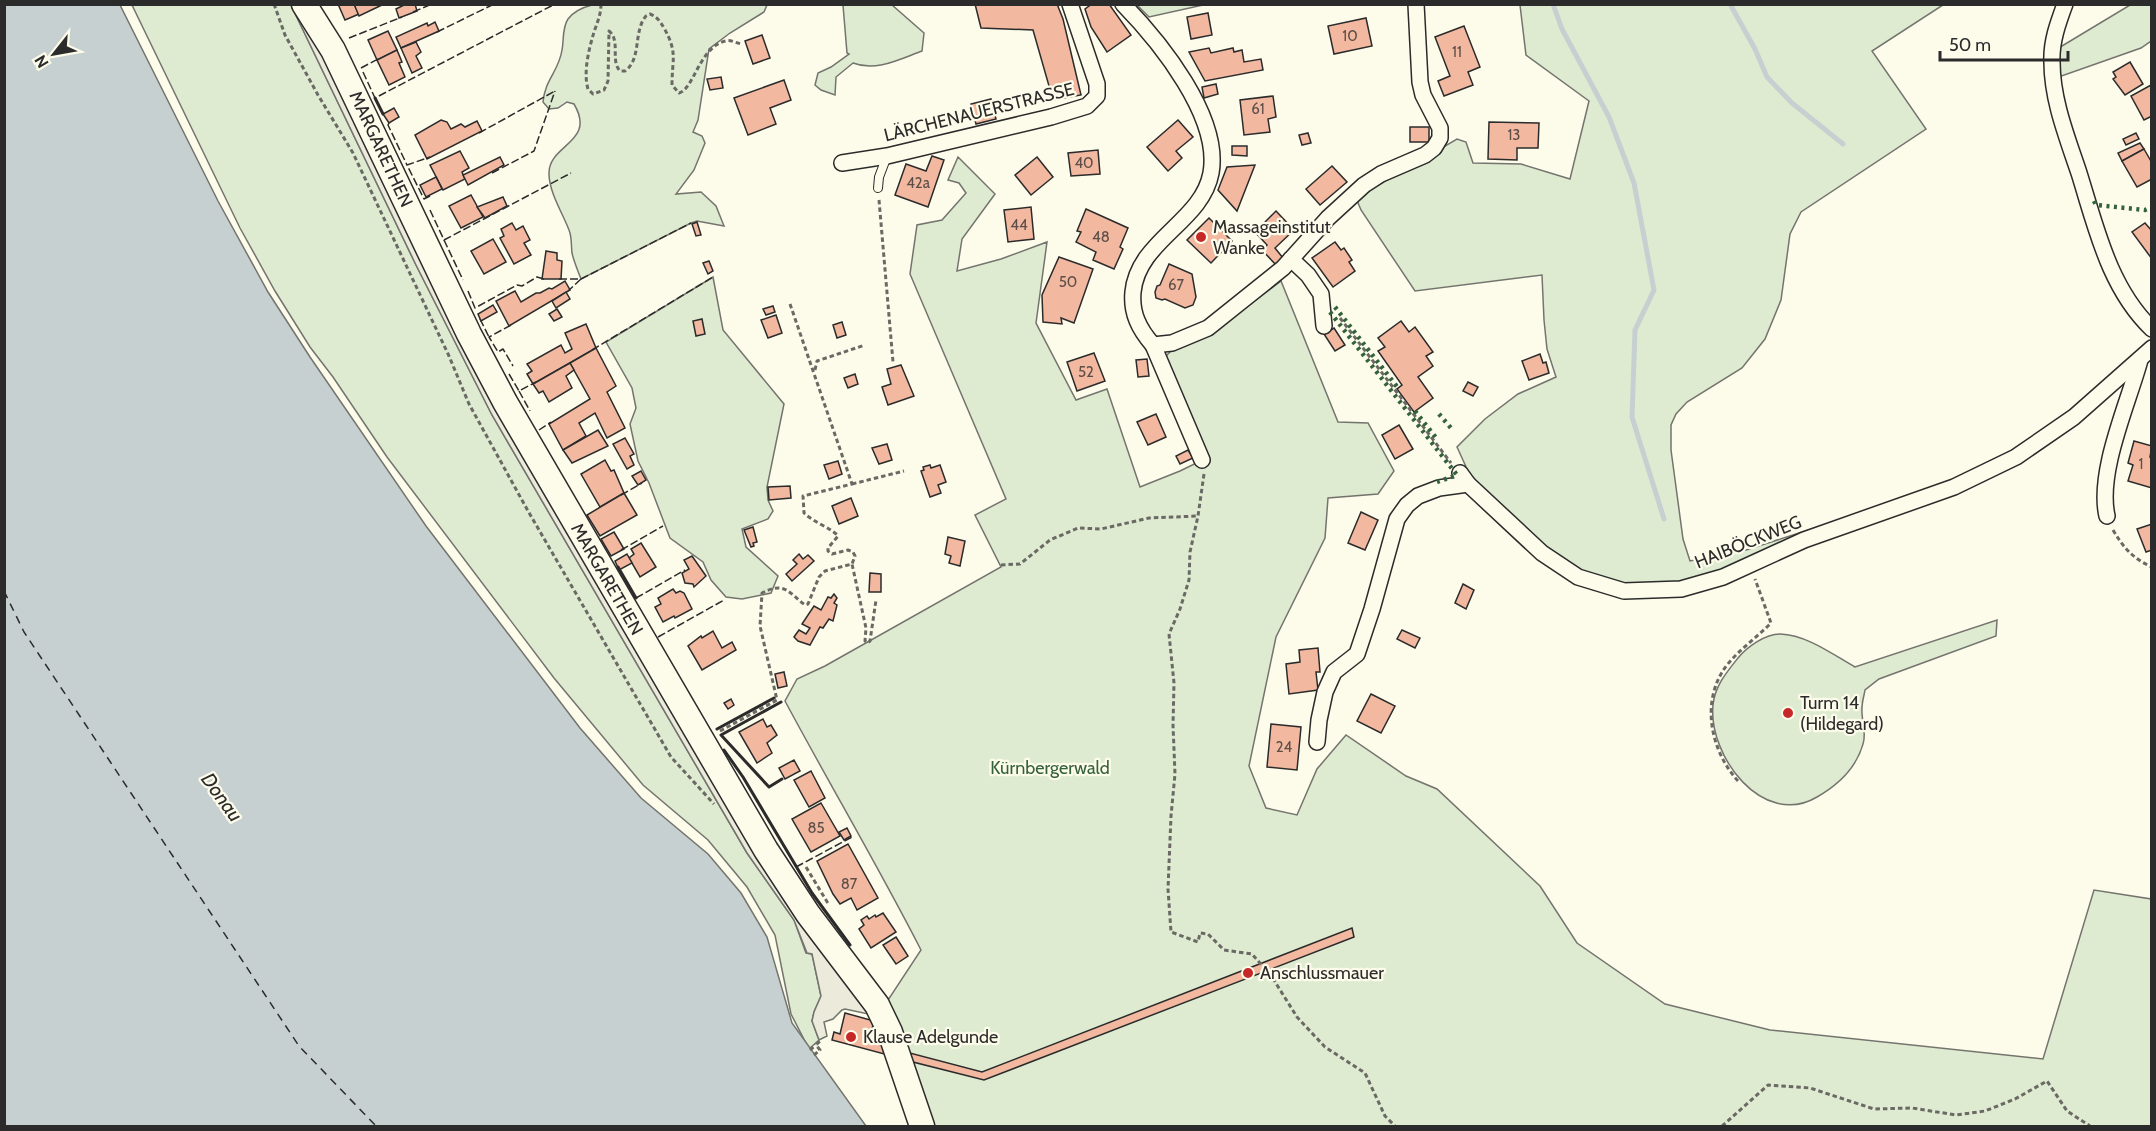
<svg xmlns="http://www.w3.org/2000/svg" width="2156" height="1131" font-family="Cabin,sans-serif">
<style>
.green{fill:#deebd1;stroke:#74746e;stroke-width:1.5}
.parking{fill:#eceadb;stroke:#74746e;stroke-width:1.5}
.water{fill:#c7d0d0;stroke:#74746e;stroke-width:1.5}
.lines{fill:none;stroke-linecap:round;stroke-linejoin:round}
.stream{stroke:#c7d0d0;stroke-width:5}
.ferry{stroke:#2b2b2b;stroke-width:1.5;stroke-dasharray:8 6;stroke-linecap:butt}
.building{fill:#f2b8a0;stroke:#2b2b2b;stroke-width:1.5}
.lane-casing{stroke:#2b2b2b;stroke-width:10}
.street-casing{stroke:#2b2b2b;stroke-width:18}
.primary-casing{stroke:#2b2b2b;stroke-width:27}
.path{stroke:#6a6964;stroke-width:3;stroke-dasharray:4.5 3;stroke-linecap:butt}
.lane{stroke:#fdfbea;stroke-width:8}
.street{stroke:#fdfbea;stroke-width:15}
.primary{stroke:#fdfbea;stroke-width:24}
.hedge{stroke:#34623c;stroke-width:4.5;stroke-dasharray:3 4.5;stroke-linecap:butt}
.fence{stroke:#2b2b2b;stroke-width:1.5;stroke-dasharray:8 3;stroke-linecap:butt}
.wall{stroke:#2b2b2b;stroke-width:3}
.poi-dot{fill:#c62828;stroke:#fdfbea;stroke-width:2}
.labels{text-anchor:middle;stroke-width:4.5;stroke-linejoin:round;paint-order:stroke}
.number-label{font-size:15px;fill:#5d4e48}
.street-label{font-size:18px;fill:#2b2b2b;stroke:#fdfbea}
.poi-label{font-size:18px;fill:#2b2b2b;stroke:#fdfbea;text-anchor:start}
.park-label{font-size:18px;fill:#34623c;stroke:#fdfbea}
.water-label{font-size:20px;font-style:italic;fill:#2b2b2b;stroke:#fdfbea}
</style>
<rect width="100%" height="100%" fill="#fdfbea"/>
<!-- green -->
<g class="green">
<polygon points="132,5 291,5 416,265 492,415 747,853 794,920 806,953 812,954 821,996 814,1012 812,1021 819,1040 809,1049 791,1014 775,935 747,887 708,840 643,785 554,678 387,457 333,377 310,347 275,291 240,228"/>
<path d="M592,5H767L764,12L730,33L709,49L698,120L693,132L702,136L705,143L694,170L676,194L701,192L716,206L724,226L697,221L691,223L581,279C578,271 574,262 572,253C571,245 572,237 569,230C563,214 549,192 549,174C548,144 597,143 574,104L567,102L558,108L549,109L543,102C545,79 559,71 562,50C564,40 562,28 568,19C574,11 584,7 592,5Z"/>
<path d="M843,5H892L924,33L922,51C900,59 876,72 853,63L836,77L835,95L821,90L815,85L818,73L831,67L849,54L847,53Z"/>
<polygon points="1137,5 1203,5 1149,17"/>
<polygon points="1520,5 1943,5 1872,51 1926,129 1801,212 1790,234 1781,300 1765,339 1742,368 1687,402 1676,414 1671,425 1671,450 1683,539 1690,561 1746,550 1821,526 1752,559 1684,583 1630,587 1565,565 1473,482 1457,447 1485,419 1518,394 1556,377 1547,349 1544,320 1542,275 1415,291 1361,210 1356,198 1457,139 1466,142 1473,163 1521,164 1570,179 1589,101 1526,55"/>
<polygon points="2130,5 2151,5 2151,41 2141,48 2053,79 2052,52"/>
<path d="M958,157L995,194L962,239L957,271L1001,259L1047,242L1036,323L1076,400L1107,389L1140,487L1180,471L1209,457L1166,361V356L1172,350L1208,336L1281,281L1338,422L1368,423L1394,471L1378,494L1328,498L1325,538L1276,637L1249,766L1266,808L1297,815L1317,769L1346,735L1406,776L1437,789L1540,886L1577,943L1665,1004L1770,1030L2043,1059L2094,890L2151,899V1126H935L888,1000L921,950C878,866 830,785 785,701L797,679L825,666L1001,567L975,515L1006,499L910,274L917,225L942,220L966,193L959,183L948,180Z"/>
<polygon points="713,277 723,330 784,404 767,487 768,500 773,511 768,519 742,529 746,547 778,576 771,593 742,599 726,597 711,580 703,562 670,538 649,483 638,461 630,424 636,408 632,388 606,342"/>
<path d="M1997,620L1996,636L1879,679L1865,690C1864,696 1862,702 1862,708C1861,719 1867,733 1863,744C1856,769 1838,785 1817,797C1763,829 1708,756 1713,705C1715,686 1726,673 1738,658C1747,647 1765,634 1780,634C1807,635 1832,654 1855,667Z"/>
</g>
<!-- parking -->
<polygon class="parking" points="291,5 299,5 384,179 873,1015 845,1009 842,1010 833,1019 824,1022 827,1036 819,1040 812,1021 814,1012 821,996 812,954 807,953 794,920 747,853 492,415 416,265"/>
<!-- water -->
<polygon class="water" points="5,4 120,5 218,201 268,292 310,357 426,526 580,728 641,798 708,854 741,893 767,937 792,1023 866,1126 5,1126"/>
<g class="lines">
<!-- stream -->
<g class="stream">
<polyline points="1553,4 1562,29 1609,117 1634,183 1654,290 1635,330 1632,417 1664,519"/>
<polyline points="1730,4 1755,49 1767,77 1792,103 1843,144"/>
</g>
<!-- ferry -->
<polyline class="ferry" points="4,591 24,632 299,1046 376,1126"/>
</g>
<!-- building -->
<g class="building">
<polygon points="338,4 354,4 359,14 345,20"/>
<polygon points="354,4 384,4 359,16"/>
<polygon points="406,4 415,4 417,11 399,18 396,9"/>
<polygon points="975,4 1057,4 1063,19 1081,95 1053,100 1033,30 981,28"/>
<polygon points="1092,4 1109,4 1131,35 1107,52 1091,27 1085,9"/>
<polygon points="1208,13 1212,35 1191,39 1187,17"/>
<polygon points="1366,18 1372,46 1334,54 1328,26"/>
<polygon points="435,22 439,31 401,48 396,37 427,23 428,26"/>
<polygon points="1464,26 1480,67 1468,72 1473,85 1444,96 1438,81 1450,76 1435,37"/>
<polygon points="388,31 397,50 377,60 368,40"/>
<polygon points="762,35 770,58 753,64 745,41"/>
<polygon points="416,42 421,52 416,56 422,68 412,73 401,48"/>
<polygon points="1209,48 1211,53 1233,48 1234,52 1242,50 1244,62 1261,59 1263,70 1205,81 1189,52"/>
<polygon points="397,50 402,62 399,63 405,77 389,85 377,60"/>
<polygon points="2130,62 2143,84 2125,95 2113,79 2116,77 2113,72"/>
<polygon points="721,77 723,88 710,90 707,79"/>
<polygon points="784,80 791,100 770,108 776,124 748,135 734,98"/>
<polygon points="1216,84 1218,94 1204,98 1202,87"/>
<polygon points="2151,85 2152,116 2144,120 2131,96"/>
<polygon points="1273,96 1276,117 1268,119 1270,132 1244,135 1240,100"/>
<polygon points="991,99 996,119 976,124 971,104"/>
<polygon points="394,108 399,117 389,123 383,114"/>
<polygon points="441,120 447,122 451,129 461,124 465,127 477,121 482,131 427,159 415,135"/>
<polygon points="1178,120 1193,137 1176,151 1182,158 1168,171 1147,147"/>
<polygon points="1489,122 1539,123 1538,148 1517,148 1517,160 1488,159"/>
<rect x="1410" y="127" width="19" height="15"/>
<polygon points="1308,133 1311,143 1302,145 1299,135"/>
<polygon points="2136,133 2139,139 2126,145 2123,139"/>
<polygon points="2140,143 2144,149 2122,161 2118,153"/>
<polygon points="1232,146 1247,146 1247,156 1232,155"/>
<polygon points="2144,149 2152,163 2152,179 2137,187 2122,161"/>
<polygon points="1098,150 1100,174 1071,176 1068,153"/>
<polygon points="460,151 469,168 462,172 465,179 443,190 430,165"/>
<polygon points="932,156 944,160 928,207 895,195 906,164 926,171"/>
<polygon points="500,157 504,165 468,185 463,175"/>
<polygon points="1037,157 1053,177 1031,195 1015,175"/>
<polygon points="1255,165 1237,211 1218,190 1227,167"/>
<polygon points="1332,166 1347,182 1320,205 1306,189"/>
<polygon points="436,177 442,189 426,197 420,185"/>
<polygon points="471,195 483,217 461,228 449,206"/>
<polygon points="503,197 507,206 485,218 477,207"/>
<polygon points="1031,207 1034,239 1008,242 1004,210"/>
<polygon points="1086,209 1128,228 1120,247 1123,249 1114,269 1093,260 1096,252 1076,242 1081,232 1077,231"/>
<polygon points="1276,211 1294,230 1275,248 1283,258 1276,265 1262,250 1267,245 1255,232"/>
<polygon points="1209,218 1232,241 1211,263 1187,240"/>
<polygon points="697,222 701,235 696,236 692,224"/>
<polygon points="512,223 516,230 523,226 530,240 524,243 531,255 514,264 500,238 504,236 501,229"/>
<polygon points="2145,223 2152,231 2152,259 2132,232"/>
<polygon points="493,239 506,262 484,274 471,251"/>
<polygon points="1335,242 1341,250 1344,248 1352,260 1349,262 1355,271 1333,287 1312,258"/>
<polygon points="546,251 557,253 557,260 562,261 561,279 542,279"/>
<polygon points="1059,257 1093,269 1074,323 1061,318 1062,324 1043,322 1042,295"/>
<polygon points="709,261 713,271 708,274 703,263"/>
<polygon points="1169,264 1192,274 1196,297 1193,305 1185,308 1165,299 1162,300 1156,298 1155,292 1157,286 1160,285"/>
<polygon points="565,281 570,290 509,326 496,301 515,291 521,302 536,293 540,293 549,288 552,289"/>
<polygon points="566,292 570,299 556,308 552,301"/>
<polygon points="493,305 497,312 481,321 478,314"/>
<polygon points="773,306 775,312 766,315 763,309"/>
<polygon points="557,309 562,317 554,321 549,314"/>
<polygon points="776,315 782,333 768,338 761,320"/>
<polygon points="702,319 705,334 696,336 693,321"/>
<polygon points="1401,321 1409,332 1415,327 1433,352 1426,356 1433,366 1418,377 1433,398 1414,412 1397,389 1402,385 1378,351 1385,347 1378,338"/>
<polygon points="842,322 846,335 837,338 833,325"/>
<polygon points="586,324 596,348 533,384 527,374 532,371 527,364 561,345 565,353 572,349 565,333"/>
<polygon points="1334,328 1345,345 1335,351 1324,334"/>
<polygon points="596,348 616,386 607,392 625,428 607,438 595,413 579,423 586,436 563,450 549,424 590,399 570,363"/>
<polygon points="1094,353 1105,381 1077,391 1067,362"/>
<polygon points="1540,354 1543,363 1546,362 1549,373 1529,380 1522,361"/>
<polygon points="1147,359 1149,376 1138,377 1136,360"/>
<polygon points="570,363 574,370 566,376 572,388 549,402 543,391 539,393 533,384"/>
<polygon points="901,365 914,396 888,405 882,387 891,384 887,369"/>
<polygon points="855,374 858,384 848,388 844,378"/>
<polygon points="1468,382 1478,387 1473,396 1463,391"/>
<polygon points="1156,414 1166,437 1148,445 1137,422"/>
<polygon points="1399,425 1413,449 1395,459 1382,435"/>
<polygon points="598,430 608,446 572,463 563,450"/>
<polygon points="625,438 634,454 630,456 634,465 627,469 613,444"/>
<polygon points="2134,441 2152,446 2150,457 2152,457 2152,488 2128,481 2133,465 2128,463"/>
<polygon points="887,444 892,460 879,464 872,448"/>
<polygon points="1188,450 1193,458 1180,464 1176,456"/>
<polygon points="605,460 611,471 614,470 624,493 600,507 581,474"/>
<polygon points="838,461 842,474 829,479 824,465"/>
<polygon points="930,465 931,468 940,465 946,482 938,485 941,493 930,497 921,471 924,470 923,467"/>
<polygon points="641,471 646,480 638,485 632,476"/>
<polygon points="790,486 791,498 769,500 768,487"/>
<polygon points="624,493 637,515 600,536 587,515"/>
<polygon points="851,498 858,516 839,524 832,506"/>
<polygon points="1361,512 1378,520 1365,550 1348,543"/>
<polygon points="2152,524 2152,550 2146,552 2137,529"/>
<polygon points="753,527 757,542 753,543 754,546 751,547 744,530"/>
<polygon points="614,532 624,549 611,556 601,539"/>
<polygon points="948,537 965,541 960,566 949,563 951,556 945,554"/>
<polygon points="641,543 656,567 640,577 629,558 634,554 631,549"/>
<polygon points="627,554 632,563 619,570 615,561"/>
<polygon points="799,554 803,559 808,555 814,561 792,581 786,574 797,564 793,560"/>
<polygon points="692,556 706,576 694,587 693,584 685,583 682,573 689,569 684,560"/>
<polygon points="870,573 881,574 881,592 869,592"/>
<polygon points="1463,584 1474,590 1466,609 1455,603"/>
<polygon points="673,589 676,593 680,591 684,593 692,609 675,618 674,616 663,622 655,607 661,604 658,598"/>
<polygon points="834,594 837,598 834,603 837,605 833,621 829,619 823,628 820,627 810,645 798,641 794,637 799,630 806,634 810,628 802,624 814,606 821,610 828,597 831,598"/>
<polygon points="1402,630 1420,638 1415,648 1397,639"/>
<polygon points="713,631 722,648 732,642 736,650 702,670 688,646 701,636 702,638"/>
<polygon points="1318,648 1320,672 1316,672 1318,690 1289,694 1286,664 1300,662 1299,650"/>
<polygon points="784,672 787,686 778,688 775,674"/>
<polygon points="1371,694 1395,706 1381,733 1357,721"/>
<polygon points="731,699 734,705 728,709 724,703"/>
<polygon points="763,719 767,727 771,725 777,735 767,743 772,753 757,763 739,732"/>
<polygon points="1271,724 1301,727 1297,770 1267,767"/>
<polygon points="794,760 800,771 785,779 779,768"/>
<polygon points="811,771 825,798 809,807 794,780"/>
<polygon points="821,803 840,836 811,852 792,819"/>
<polygon points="847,828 851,836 844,840 839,832"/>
<polygon points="848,844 878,898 857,910 851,898 840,904 833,894 817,861"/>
<polygon points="883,913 896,932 871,948 859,929 864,925 861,920 867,916 869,919 875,915 876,917"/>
<polygon points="1352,928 1354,937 984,1080 913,1062 910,1053 982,1072"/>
<polygon points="896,937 908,956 896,964 883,945"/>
<polygon points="845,1013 874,1021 869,1041 885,1046 888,1055 832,1040 834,1032 840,1034"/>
</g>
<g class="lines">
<defs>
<polyline id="lane" points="878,188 879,177 887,156"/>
<g id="street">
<path d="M1123,4C1160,42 1221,117 1211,173C1202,222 1138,240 1133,292C1131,313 1139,329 1153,345"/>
<path d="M2065,4C2058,23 2051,42 2052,62C2052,100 2067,137 2079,173C2096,227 2109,288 2152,329"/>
<polyline points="842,163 887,156 1051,117 1087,106 1097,96 1097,84 1070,4"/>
<polyline points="1291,259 1308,275 1321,294 1324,326"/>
<polyline points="1202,460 1153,345 1172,343 1208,328 1283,268 1328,218 1364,185 1381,174 1425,155 1434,148 1440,138 1440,128 1423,95 1420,82 1416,4"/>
<polyline points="1460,473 1468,484 1542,553 1578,577 1624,591 1681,589 1723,577 1804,540 1954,487 2016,457 2074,417 2152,348"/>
<path d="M2107,516C2097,472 2128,404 2140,360"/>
<polyline points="1317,742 1319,720 1325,692 1334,672 1357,654 1372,609 1397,519 1407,505 1418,496 1439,488 1468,484"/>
</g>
<polyline id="primary" points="304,4 333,50 469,334 505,402 766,850 808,914 877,1005 890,1032 922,1126"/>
</defs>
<!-- lane casing -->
<use href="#lane" class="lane-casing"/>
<!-- street casing -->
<use href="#street" class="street-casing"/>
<!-- primary casing -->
<use href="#primary" class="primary-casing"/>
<!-- path -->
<g class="path">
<polyline points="274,4 285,35 318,95 353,153 449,356 469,404 528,511 671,757 714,804"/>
<path d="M601,4C601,15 597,23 594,32C589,49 583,72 588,89L593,94L604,90L608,81L609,31C621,41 610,60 620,71H625C642,59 633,31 646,16L650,14C657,17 660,21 664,28C678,53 672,59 672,85L679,93C694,89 699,48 725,41C731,39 737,44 743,44"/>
<polyline points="879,200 893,362"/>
<path d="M790,304L852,484L803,496L804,513C813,522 833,529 838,536L828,548V551L832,554L848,550L853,552L855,556L852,564"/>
<polyline points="1340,318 1451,463"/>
<polyline points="815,370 817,361 865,345"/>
<polyline points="1204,474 1198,516 1190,552 1189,580 1180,609 1169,634 1174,683 1173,725 1175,774 1171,816 1168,889 1171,932 1198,942 1200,933 1208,934 1224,950 1252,954 1272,977 1297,1017 1325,1047 1365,1073 1385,1116 1395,1126"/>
<polyline points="852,484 904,471"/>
<path d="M2113,530C2123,547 2133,559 2152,567"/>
<polyline points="1001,565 1020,564 1050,540 1078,528 1101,529 1149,518 1198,516"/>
<path d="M720,731L777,700L760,626L762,593C785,581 789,593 805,605L808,604L819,577L825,571L852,564L866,628L865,641L868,643L870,641L876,600"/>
<path d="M1738,781C1710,750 1700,700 1727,665C1740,649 1757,637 1771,623L1755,579"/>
<polyline points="806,867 829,905"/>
<polyline points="810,1050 816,1045"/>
<polyline points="814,1055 820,1050 816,1045 821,1040"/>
<polyline points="1722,1126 1768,1085 1810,1088 1874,1109 1912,1108 1956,1115 1985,1111 2015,1099 2047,1081 2067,1111 2090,1126"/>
</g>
<!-- lane -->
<use href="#lane" class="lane"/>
<!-- street -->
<use href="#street" class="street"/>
<!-- primary -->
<use href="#primary" class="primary"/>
<!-- hedge -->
<g class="hedge">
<polyline points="2094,201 2096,205 2145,210 2152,207"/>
<polyline points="1335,307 1398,388"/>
<polyline points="1330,312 1457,475 1437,482"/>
<polyline points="1415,411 1437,439"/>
<polyline points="1439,414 1451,428"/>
</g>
<!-- fence -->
<g class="fence">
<polyline points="413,12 432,4"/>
<polyline points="437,32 494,4"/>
<polyline points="349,38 402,17"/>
<polyline points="361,68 380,58"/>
<polyline points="363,72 375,98 555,4"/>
<polyline points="389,123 388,125 407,165"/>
<polyline points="479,133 555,91"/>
<polyline points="492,173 534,151 555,91"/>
<polyline points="430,196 424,199 407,165 430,157"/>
<polyline points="430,210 444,240 571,173"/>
<polyline points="444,240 463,280"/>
<polyline points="559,279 581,279 568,291"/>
<polyline points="581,279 691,223"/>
<polyline points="468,291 475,308 517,285 522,286 537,277 544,279"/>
<polyline points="480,319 489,337"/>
<polyline points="511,325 489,337 498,352 503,349 513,366"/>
<polyline points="592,350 713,277"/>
<polyline points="509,374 519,391 536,382"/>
<polyline points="519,391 530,411"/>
<polyline points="539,430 551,422"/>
<polyline points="621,495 642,483"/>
<polyline points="621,550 663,526"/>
<polyline points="636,598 685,570"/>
<polyline points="658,637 724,600"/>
<polyline points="796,867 852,837"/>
</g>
<!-- wall -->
<g class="wall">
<polyline points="375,98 383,114"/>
<polyline points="618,567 636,598"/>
<polyline points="781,702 721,735 769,787 782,779"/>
<polyline points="717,729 774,698"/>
<polyline points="724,750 743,777 812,893 850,945"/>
</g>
</g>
<!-- markers -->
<g class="poi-dot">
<circle cx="1201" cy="237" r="6"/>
<circle cx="1788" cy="713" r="6"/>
<circle cx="1248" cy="973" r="6"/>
<circle cx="851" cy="1037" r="6"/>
</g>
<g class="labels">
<!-- number labels -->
<g class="number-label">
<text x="1350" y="41">10</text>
<text x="1457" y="57">11</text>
<text x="1258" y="114">61</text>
<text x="1514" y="140">13</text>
<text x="1084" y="168">40</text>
<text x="918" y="188">42a</text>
<text x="1019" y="230">44</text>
<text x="1101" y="242">48</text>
<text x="1068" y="287">50</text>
<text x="1176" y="290">67</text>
<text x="1086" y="377">52</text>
<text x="2141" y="469">1</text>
<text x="1284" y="752">24</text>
<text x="816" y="833">85</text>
<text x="849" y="889">87</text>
</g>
<!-- street labels -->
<g class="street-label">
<text transform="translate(979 112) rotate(-14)" y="6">LÄRCHENAUERSTRASSE</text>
<text transform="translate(381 149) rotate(65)" y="6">MARGARETHEN</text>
<text transform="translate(1748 542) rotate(-22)" y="6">HAIBÖCKWEG</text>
<text transform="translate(607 579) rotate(60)" y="6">MARGARETHEN</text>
</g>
<!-- poi labels -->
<g class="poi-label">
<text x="1213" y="233">Massageinstitut<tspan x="1213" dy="21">Wanke</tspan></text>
<text x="1800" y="709">Turm 14<tspan x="1800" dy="21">(Hildegard)</tspan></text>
<text x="1260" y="979">Anschlussmauer</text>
<text x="863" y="1043">Klause Adelgunde</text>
</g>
<!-- park labels -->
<g class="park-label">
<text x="1050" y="774">Kürnbergerwald</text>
</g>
<!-- water labels -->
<g class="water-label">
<text transform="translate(222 797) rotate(54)" y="7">Donau</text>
</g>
</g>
<!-- border -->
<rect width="2156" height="1131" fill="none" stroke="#2b2b2b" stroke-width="12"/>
<!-- north arrow -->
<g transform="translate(54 54) rotate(239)" stroke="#fdfbea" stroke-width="4.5" paint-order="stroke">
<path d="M0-4.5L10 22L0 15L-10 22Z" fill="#2b2b2b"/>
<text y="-9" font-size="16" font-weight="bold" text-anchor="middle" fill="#2b2b2b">N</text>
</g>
<!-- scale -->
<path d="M1940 51v9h128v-9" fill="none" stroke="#2b2b2b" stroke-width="3"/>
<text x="1949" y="51" font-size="18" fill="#2b2b2b" stroke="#fdfbea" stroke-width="4.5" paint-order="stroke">50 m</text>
</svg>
